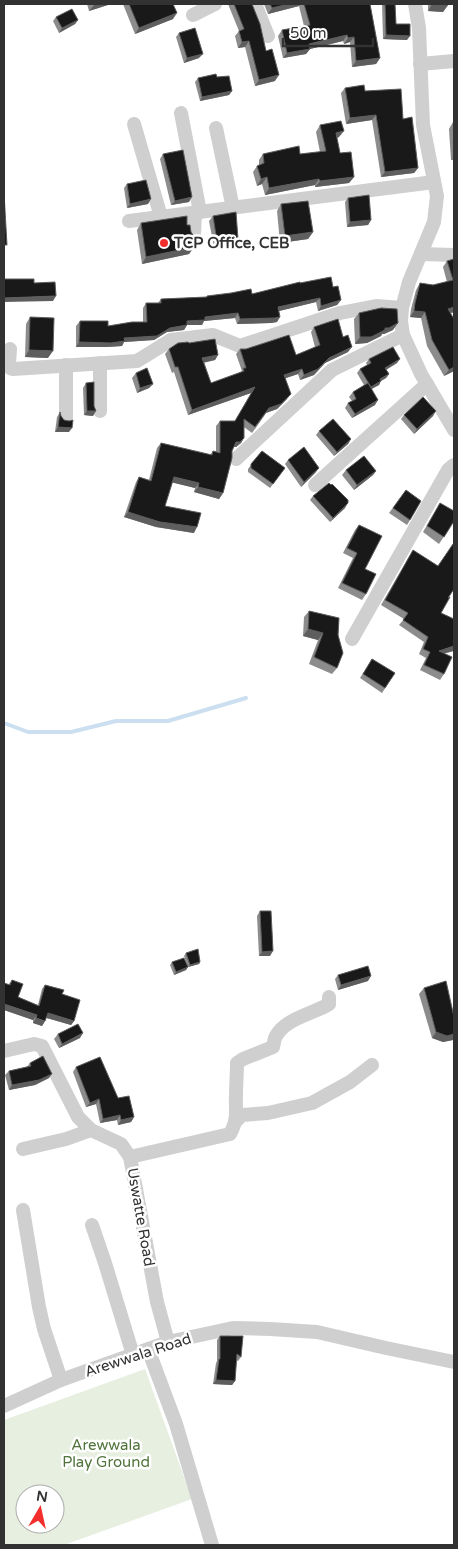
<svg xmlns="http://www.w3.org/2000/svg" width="458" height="1549" font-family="'Varela Round',sans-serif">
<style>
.green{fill:#e7efe0;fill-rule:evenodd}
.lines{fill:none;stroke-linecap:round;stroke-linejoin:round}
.stream{stroke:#ccdff0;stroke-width:4}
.minor{stroke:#cfcfcf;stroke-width:14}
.wall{fill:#8c8c8c}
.shaded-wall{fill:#5e5e5e}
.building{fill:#191919;stroke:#5e5e5e}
.poi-dot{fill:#f22f2c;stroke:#fff;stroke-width:2}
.labels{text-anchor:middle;stroke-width:5;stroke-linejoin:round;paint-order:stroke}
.poi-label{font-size:15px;font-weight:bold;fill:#323232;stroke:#fff;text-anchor:start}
.street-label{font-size:15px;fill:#323232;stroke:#fff}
.park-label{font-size:15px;fill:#50733b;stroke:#fff}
</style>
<rect width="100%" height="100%" fill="#fff"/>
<!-- green -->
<path class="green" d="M145,1369L192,1499L64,1545H4V1420ZM25,1494H55V1524H25Z"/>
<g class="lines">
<!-- stream -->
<polyline class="stream" points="4,723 28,732 71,732 116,721 168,721 246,698"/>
<!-- minor -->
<g class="minor">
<polyline points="255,4 268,36"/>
<polyline points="415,4 419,28 423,125 437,196 434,222 409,282 402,308 401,321 403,335 421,374 454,430"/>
<polyline points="193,15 215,4"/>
<polyline points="420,64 454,61"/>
<polyline points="181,113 200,212"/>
<polyline points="134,124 161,217"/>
<polyline points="216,128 233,208"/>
<polyline points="129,221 434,182"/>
<polyline points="194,235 195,212"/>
<polyline points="421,254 454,255"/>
<polyline points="10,349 9,363 10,368 13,369 137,361 171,340 213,335 240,346 340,313 376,306 402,308"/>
<polyline points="100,411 100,363"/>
<polyline points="66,417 66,365"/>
<polyline points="236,459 332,370 403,335"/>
<polyline points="315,485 427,384"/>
<polyline points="352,639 448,470 454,465"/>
<polyline points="4,1051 34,1044 42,1046 78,1117 91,1130 121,1144 130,1157 157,1302 168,1342"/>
<polyline points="235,1122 242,1115 268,1113 312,1103 350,1082 372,1065"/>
<polyline points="23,1149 66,1139 91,1130"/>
<path d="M130,1157L230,1134C239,1117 235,1112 236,1095C236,1085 237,1074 237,1063L243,1059L273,1047C274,1044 274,1039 276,1036C286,1018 313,1014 329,1004V997"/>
<polyline points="23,1210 39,1307 44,1329 61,1380"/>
<polyline points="92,1225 105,1263 133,1355"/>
<polyline points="148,1349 176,1424 212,1545"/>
<polyline points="4,1406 61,1380 168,1342 233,1328 270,1329 317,1332 386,1348 454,1362"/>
</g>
</g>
<!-- wall -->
<g class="wall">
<polygon points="87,4 111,4 89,11"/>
<polygon points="123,4 173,4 173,19 135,34"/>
<polygon points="228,4 252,4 275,81 255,86 245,47 238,48 235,36 239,31"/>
<polygon points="264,4 370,4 380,58 376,64 352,67 350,42 344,44 343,41 310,49 306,54 283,58 278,36 282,30 304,26 299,6 268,14"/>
<polygon points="372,4 402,4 395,4 396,24 407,40 383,39 382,4"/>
<polygon points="428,4 448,4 448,5 443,12 428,11"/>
<polygon points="56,17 78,20 75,24 59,33 53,21"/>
<polygon points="179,33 199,58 184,63 176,37"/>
<polygon points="217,77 232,91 229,95 200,101 195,82 198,78"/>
<polygon points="345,88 365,91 403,119 418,168 414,173 381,177 372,120 346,124 341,93"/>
<polygon points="453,122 454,122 454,160 451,160 449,129"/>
<polygon points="320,125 339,137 337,138 340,153 354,177 349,183 315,187 315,185 265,195 262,184 257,186 253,172 257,166 259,165 259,160 263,154 300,154 320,152 316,132"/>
<polygon points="163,154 189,202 171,205 160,159"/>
<polygon points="127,184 148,204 127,208 124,188"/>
<polygon points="348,198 371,220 368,225 347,227 345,202"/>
<polygon points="281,204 313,232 308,239 280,243 277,211"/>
<polygon points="213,216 238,239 235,243 214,247 209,221"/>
<polygon points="141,223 187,225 191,232 194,247 189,254 142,264 137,230"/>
<polygon points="454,259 454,312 451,313 454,371 444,376 427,346 421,318 410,317 411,309 416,290 420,283 433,285 447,282 443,267 447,261"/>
<polygon points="300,283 333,287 341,300 337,305 318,311 316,302 279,311 277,322 271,323 237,324 235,318 204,321 202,325 187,325 184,330 167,332 154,340 124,342 122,346 107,347 76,347 76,326 80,321 108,326 143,322 143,308 146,303 158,303 161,299 206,297 207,296 252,294"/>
<polygon points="359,313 393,330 384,334 382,334 381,336 367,343 355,344 354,319"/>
<polygon points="30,317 48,358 25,357 26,324"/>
<polygon points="314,327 343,337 348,352 325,363 314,375 300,380 298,374 286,378 287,399 277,409 266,413 252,433 244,427 244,438 241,443 236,447 233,447 232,451 223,493 219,499 194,492 195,488 172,482 165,506 194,533 156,527 124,517 136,482 139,477 149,480 157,448 161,443 210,455 213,451 216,452 216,426 220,421 235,421 251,393 188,415 174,372 172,373 165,354 169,349 189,343 218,355 215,360 204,362 211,383 240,373 242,371 236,354 240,349 296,355 315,347 311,332"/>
<polygon points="369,359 397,363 386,370 389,374 386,378 381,380 379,385 372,389 375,405 352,418 345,408 348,403 352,401 349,397 353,392 364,385 357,373 360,369 367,365 366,363"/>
<polygon points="136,373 153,384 149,388 137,393 132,378"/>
<polygon points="86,383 93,416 84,415 83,388"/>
<polygon points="60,412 61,416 69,432 55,432 57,417"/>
<polygon points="404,415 433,416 414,434 401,419"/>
<polygon points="319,431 351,439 348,444 334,456 316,435"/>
<polygon points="262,451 285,468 270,488 248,472 248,469"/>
<polygon points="288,460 316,472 301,487 285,464"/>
<polygon points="346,470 376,471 373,475 354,490 342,475"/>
<polygon points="406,490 410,520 407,525 389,513"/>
<polygon points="313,496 345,508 330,522 310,500"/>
<polygon points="440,503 454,521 439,544 423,532"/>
<polygon points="359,525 366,594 362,600 338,588 353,558 343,553 355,530"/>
<polygon points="413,550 448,598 441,613 445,653 444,674 440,680 420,670 426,658 419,654 424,642 399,625 404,619 381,605"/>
<polygon points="309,611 339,618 337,668 332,674 309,664 318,640 303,636 304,617"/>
<polygon points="372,659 395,673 382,693 360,678"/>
<polygon points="260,911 270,956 259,956 257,916"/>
<polygon points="186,953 200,962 199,964 188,967 184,956"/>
<polygon points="172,962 188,967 186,970 174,975 170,965"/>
<polygon points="338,975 368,981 338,990 335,979"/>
<polygon points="12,980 18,997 38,1005 42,989 45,985 62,994 74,1021 71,1025 46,1018 45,1021 42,1026 33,1023 33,1020 4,1010 4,983 8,985"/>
<polygon points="424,988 453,1040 443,1042 432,1038 419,994"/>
<polygon points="58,1034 80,1038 59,1048 54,1039"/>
<polygon points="30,1063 49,1078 35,1085 9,1090 5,1075 9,1071 27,1067"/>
<polygon points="76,1067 118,1098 134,1117 131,1122 118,1125 117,1120 100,1123 96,1104 86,1107 73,1072"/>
<polygon points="220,1336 241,1357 238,1361 236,1360 235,1381 232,1385 213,1384 216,1363 217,1361 217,1340"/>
</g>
<!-- shaded-wall -->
<g class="shaded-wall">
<polygon points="98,4 111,4 89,11 94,5"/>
<polygon points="289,4 300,4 299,6 268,14 272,8"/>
<polygon points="432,4 448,5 443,12 428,11"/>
<polygon points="177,13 173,19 135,34 139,28"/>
<polygon points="78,20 75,24 59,33 62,28"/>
<polygon points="347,35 343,41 310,49 306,54 283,58 287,53 309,44"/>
<polygon points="386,35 410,36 407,40 383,39"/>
<polygon points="354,37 350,42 344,44 348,38"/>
<polygon points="249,41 245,47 238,48 242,42"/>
<polygon points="203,54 199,58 184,63 187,58"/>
<polygon points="380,58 376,64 352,67 356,61"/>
<polygon points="279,75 275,81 255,86 259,80"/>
<polygon points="232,91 229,95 200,101 202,97"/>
<polygon points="376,115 372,120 346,124 350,118"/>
<polygon points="344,131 339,137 332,139 336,133"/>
<polygon points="418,168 414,173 381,177 385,172"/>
<polygon points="267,177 262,184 257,186 261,179"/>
<polygon points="354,177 349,183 315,187 320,181"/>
<polygon points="319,179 315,185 265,195 269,188"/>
<polygon points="192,197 189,202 171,205 175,201"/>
<polygon points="151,199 148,204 127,208 130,204"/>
<polygon points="371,220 368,225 347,227 350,222"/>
<polygon points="313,232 308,239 280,243 285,236"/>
<polygon points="238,239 235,243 214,247 217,242"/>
<polygon points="194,247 189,254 142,264 146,257"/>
<polygon points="56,296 53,301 4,302 4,298"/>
<polygon points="320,298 316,302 275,312 278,307"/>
<polygon points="341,300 337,305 318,311 321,306"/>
<polygon points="454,307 454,312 444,315 448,309"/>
<polygon points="414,311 425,312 421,318 410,317"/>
<polygon points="238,313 235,318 204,321 202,325 187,325 184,330 167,332 154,340 124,342 122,346 107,347 76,347 79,342 124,338 170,328 187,321 205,317"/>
<polygon points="280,317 277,322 271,323 237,324 240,319"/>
<polygon points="398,323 393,330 384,334 382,334 381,336 367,343 355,344 360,337"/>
<polygon points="352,347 348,352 325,363 314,375 300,380 304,375 329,358"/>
<polygon points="29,350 53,351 48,358 25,357"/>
<polygon points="218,355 215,360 199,364 202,358"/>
<polygon points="400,359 397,363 382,372 385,368"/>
<polygon points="454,367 454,371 444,376 449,370"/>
<polygon points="302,369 298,374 280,380 284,375"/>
<polygon points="389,374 386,378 378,383 380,379"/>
<polygon points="381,381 379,385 367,391 370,387"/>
<polygon points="153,384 149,388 137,393 140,388"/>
<polygon points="255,387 251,393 188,415 192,410"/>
<polygon points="291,394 287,399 277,409 266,413 252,433 269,408"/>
<polygon points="378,400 375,405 352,418 355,414"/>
<polygon points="87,411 96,411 93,416 84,415"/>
<polygon points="436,411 433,416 414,434 417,429"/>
<polygon points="58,427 72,428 69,432 55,432"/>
<polygon points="244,438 241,443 236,447 232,447 236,442"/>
<polygon points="351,439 348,444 334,456 337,452"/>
<polygon points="319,468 316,472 301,487 304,482"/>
<polygon points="376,471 373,475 354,490 357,485"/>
<polygon points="174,477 199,483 195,488 170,482"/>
<polygon points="198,487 223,493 219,499 194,492"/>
<polygon points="348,503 345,508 330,522 333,518"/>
<polygon points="128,512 197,527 194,533 156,527 124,517"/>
<polygon points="308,629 323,633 318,640 303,636"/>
<polygon points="454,646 454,651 435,656 439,651"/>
<polygon points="273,951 270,956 259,956 262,952"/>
<polygon points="200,962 199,964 188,967 190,965"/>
<polygon points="188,967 186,970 174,975 176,972"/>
<polygon points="371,976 368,981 338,990 341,985"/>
<polygon points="4,1004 37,1015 33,1020 4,1010"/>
<polygon points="48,1013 74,1021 71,1025 44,1017"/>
<polygon points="36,1018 45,1021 42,1026 33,1023"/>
<polygon points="436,1032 454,1034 454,1039 453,1040 443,1042 432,1038"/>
<polygon points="83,1033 80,1038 59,1048 62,1044"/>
<polygon points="52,1074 49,1078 35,1085 9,1090 12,1085"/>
<polygon points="99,1099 96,1104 86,1107 90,1103"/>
<polygon points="120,1115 117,1120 100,1123 103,1119"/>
<polygon points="134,1117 131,1122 118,1125 121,1120"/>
<polygon points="216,1380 235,1381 232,1385 213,1384"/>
</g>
<!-- building -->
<g class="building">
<polygon points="129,4 173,4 177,13 139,28"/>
<polygon points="234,4 252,4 260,24 266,51 272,49 279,75 259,80 249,41 242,42 239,31 244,29"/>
<polygon points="270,4 289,4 272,8"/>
<polygon points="304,4 370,4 380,58 356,61 354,37 348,38 347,35 309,44 310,49 287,53 282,30 310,25"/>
<polygon points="385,4 395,4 396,24 410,24 410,36 386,35"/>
<polygon points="432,4 448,4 448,5"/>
<polygon points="72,9 78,20 62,28 56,17"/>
<polygon points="195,28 203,54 187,58 179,33"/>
<polygon points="216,74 217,77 229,76 232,91 202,97 198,78"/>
<polygon points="364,85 365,91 401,89 403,119 412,117 418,168 385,172 376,115 350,118 345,88"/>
<polygon points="341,121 344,131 336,133 340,153 351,152 354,177 320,181 319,179 269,188 267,177 261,179 257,166 264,163 263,154 299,146 300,154 326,151 320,125"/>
<polygon points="183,150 192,197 175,201 163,154"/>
<polygon points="146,180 151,199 130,204 127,184"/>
<polygon points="4,193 7,245 4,245"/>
<polygon points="369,195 371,220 350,222 348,198"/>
<polygon points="308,201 313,232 285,236 281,204"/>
<polygon points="236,212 238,239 217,242 213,216"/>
<polygon points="187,216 187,225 190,225 191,232 193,235 194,247 146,257 141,223"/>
<polygon points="454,259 454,307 448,309 454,319 454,367 449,370 432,340 425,312 414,311 415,303 420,283 433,285 453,280 447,261"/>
<polygon points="331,277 333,287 338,286 341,300 321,306 320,298 278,307 280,317 275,318 240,319 238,313 205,317 205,320 187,321 187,325 170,328 157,336 124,338 125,341 111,343 79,342 80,321 108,321 108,326 132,322 147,322 146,303 161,303 161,299 207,297 207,296 231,293 251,289 252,294 300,282 300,283"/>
<polygon points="4,279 34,279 34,283 55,282 56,296 4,298"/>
<polygon points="381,308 397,309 398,323 389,328 385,328 385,330 371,337 360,337 359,313"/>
<polygon points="30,317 54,318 53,351 29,350"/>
<polygon points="338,319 343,337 348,335 352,347 329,358 318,369 304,375 302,369 284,375 291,394 281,404 269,408 255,427 244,419 244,438 240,442 236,442 232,451 232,458 223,493 198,487 199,483 174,477 165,506 201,513 197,527 160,522 128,512 139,477 151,481 161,443 212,455 213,451 220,453 220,421 235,421 255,387 192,410 178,367 175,367 169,349 178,343 188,342 189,343 215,339 218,355 202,358 211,383 244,371 243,368 246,368 240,349 246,349 289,335 296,355 320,345 314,327"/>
<polygon points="393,347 400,359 385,368 389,374 380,379 381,381 371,387 360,369 371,363 369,359"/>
<polygon points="147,368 153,384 140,388 136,373"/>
<polygon points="94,382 94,406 96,411 87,411 86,383"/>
<polygon points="368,383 378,400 355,414 348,403 356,399 353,392"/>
<polygon points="423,397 436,411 417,429 404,415"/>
<polygon points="60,412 61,416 64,420 69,421 73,420 72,428 58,427"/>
<polygon points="333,419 351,439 337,452 319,431"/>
<polygon points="304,447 319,468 304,482 288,460"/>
<polygon points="262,451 285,468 273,484 251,468 251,464"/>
<polygon points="364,456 376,471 357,485 346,470"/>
<polygon points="329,483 331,485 332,484 348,500 348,503 333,518 313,496"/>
<polygon points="406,490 421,501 410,520 393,508"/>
<polygon points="440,503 454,511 454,521 444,537 427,526"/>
<polygon points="359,525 382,536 365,569 376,574 366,594 342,583 357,553 347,548"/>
<polygon points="453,544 454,544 454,589 448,598 450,597 441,613 454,619 454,646 439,651 452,657 444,674 424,665 430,652 423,649 428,637 403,620 408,613 385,600 413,550 438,566"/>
<polygon points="309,611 339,618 338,635 343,653 337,668 314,657 323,633 308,629"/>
<polygon points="372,659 395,673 385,688 363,674"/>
<polygon points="260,911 271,911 273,951 262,952"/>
<polygon points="198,949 200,962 190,965 186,953"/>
<polygon points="184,958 188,967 176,972 172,962"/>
<polygon points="368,966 371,976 341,985 338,975"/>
<polygon points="12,980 23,984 18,997 39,1006 45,985 64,990 62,994 80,1000 74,1021 48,1013 45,1021 36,1018 37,1015 4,1004 4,983 10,985"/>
<polygon points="446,981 454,1017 454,1034 447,1036 436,1032 424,988"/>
<polygon points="78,1024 83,1033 62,1044 58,1034"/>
<polygon points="43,1056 52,1074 39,1080 12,1085 9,1071 31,1066 30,1063"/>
<polygon points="100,1057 118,1098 129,1096 134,1117 121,1120 120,1115 103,1119 99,1099 90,1103 76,1067"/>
<polygon points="220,1336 243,1336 241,1357 237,1354 235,1381 216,1380 219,1359 220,1359"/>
</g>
<!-- markers -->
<circle class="poi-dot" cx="164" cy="243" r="5"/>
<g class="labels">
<!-- poi labels -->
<g class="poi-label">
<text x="174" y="248">TCP Office, CEB</text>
</g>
<!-- street labels -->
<g class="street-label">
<text transform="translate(141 1217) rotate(80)" y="5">Uswatte Road</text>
<text transform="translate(138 1355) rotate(-18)" y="5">Arewwala Road</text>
</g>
<!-- park labels -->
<g class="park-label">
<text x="106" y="1450">Arewwala<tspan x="106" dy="17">Play Ground</tspan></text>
</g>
</g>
<!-- border -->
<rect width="458" height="1549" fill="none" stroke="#323232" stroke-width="10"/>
<!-- north arrow -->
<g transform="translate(40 1509) rotate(9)"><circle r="24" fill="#ffffff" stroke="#adadad"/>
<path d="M0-4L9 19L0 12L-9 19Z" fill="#f22f2c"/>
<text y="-8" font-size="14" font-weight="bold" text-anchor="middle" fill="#323232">N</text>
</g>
<!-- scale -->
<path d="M283 38v8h90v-8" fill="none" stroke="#323232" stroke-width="2.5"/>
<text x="290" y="38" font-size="15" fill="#323232" stroke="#ffffff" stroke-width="4" paint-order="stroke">50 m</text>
</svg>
